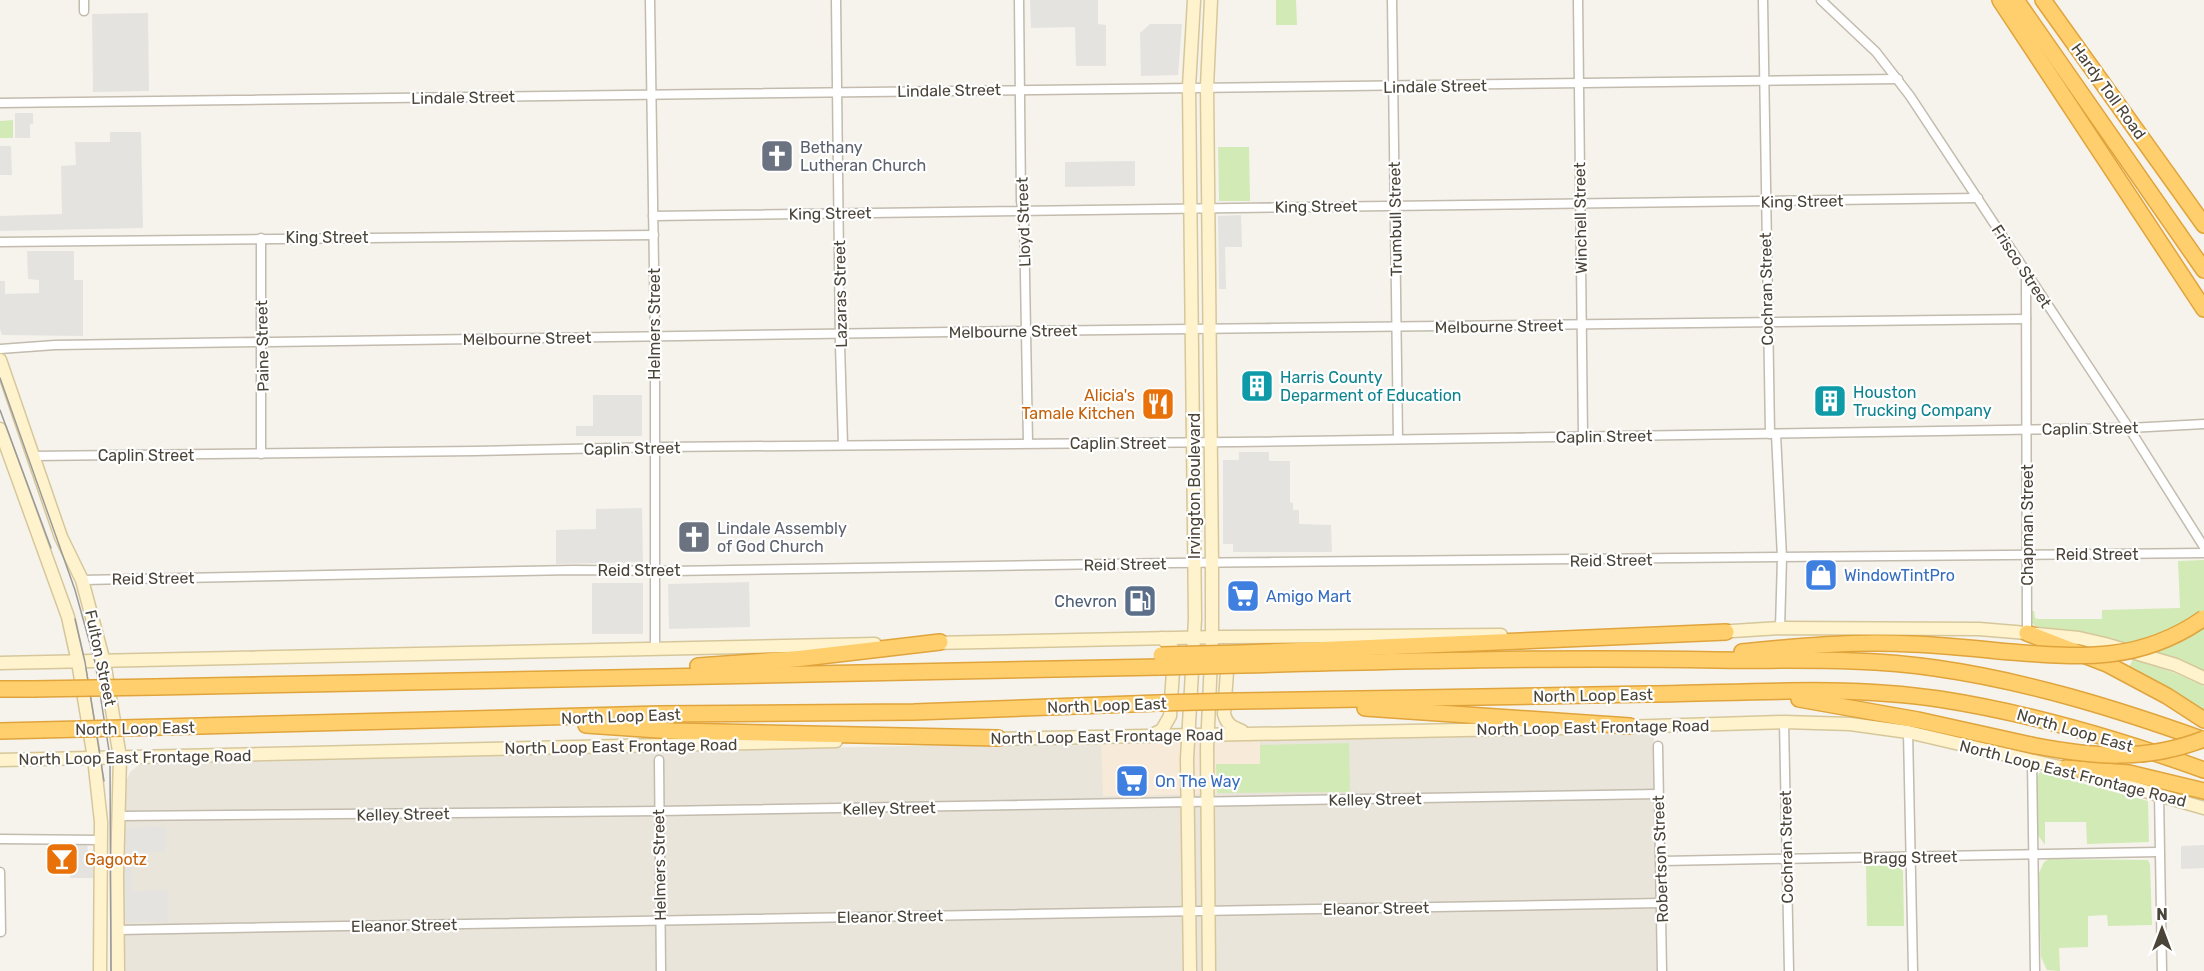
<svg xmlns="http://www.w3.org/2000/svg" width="2204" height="971" font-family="Rubik,sans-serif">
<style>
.residential{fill:#eae5da}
.commercial{fill:#f7ead8}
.green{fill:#d2eab5}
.parking{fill:#e5e3e0}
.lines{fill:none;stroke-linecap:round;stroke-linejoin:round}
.street-casing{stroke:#c2bbae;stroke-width:11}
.secondary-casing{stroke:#d6c79b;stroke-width:15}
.highway-casing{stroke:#e0a43c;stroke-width:18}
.street{stroke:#fff;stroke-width:8}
.secondary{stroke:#fff3cd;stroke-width:12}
.highway{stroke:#ffcf6e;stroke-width:15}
.tram{stroke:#9a9a9a;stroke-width:1.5}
.highway-bridge-casing{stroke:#e0a43c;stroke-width:18;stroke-linecap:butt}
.highway-bridge{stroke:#ffcf6e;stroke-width:15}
.labels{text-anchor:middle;stroke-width:4.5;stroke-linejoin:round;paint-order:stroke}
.street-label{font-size:16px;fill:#4b4439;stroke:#fff}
.worship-label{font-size:16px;fill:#5b616d;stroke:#fff;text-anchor:start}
.culture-label{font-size:16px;fill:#0d838f;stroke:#fff;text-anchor:start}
.food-label{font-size:16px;fill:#c56008;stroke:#fff;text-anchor:end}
.shop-label{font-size:16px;fill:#366cbe;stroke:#fff;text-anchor:start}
.service-label{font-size:16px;fill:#4e5e75;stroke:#fff;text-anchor:end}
</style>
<rect width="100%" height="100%" fill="#f6f3ec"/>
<!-- residential -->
<polygon class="residential" points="1654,733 1657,971 119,971 119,887 125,833 125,784 130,772 139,765 148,762 1101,742"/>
<!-- commercial -->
<polygon class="commercial" points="1260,739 1261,764 1216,765 1217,794 1103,796 1101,742"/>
<!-- green -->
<g class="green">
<polygon points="1276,0 1296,0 1297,25 1276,25"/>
<polygon points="13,120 13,138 0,138 0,121"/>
<polygon points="1218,147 1249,147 1250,201 1219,201"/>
<polygon points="2204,560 2204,672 2077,633 2036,627 2032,623 2030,611 2034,611 2035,618 2038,619 2102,619 2102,610 2180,608 2178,561"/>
<polygon points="2133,659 2175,673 2204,686 2204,716 2128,669"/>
<polygon points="1349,743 1350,792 1217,793 1216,764 1260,764 1260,745"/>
<polygon points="2040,772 2148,801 2149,842 2087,844 2086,822 2045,822 2045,845 2038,835 2037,828 2035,780"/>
<polygon points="2049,859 2148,860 2150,864 2152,925 2108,926 2107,915 2088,916 2088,947 2059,948 2060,971 2047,970 2041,957 2038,875 2044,862"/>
<polygon points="1896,865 1903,871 1904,926 1867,926 1866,866"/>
</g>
<!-- parking -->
<g class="parking">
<polygon points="1030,0 1098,0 1098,24 1106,25 1106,66 1076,66 1075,27 1031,28"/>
<polygon points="148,13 149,91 93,92 92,14"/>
<polygon points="1150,24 1182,24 1178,75 1141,76 1140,33"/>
<polygon points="15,113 33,113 33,124 30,124 30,138 15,138"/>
<polygon points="110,132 141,132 143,228 0,231 0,216 62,214 61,166 76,165 75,142 110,142"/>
<polygon points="0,146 11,146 12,175 0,175"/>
<polygon points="1135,161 1135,186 1065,187 1065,162"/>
<polygon points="1241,215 1242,247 1225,247 1226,289 1219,289 1218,216"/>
<polygon points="27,251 74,251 74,280 83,280 83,336 2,335 0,329 0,281 5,281 5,294 39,293 39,280 28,279"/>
<polygon points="593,395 642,395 642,436 576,436 576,426 593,426"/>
<polygon points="1239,452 1269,452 1269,461 1290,461 1290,502 1293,503 1293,510 1299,510 1299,524 1331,525 1332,552 1233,552 1233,544 1223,544 1223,460 1239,460"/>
<polygon points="642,508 643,562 556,564 556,530 596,529 596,509"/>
<polygon points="749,582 750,627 669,629 668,584"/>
<rect x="592" y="583" width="51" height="51"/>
<polygon points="150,826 167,828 165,852 131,853 132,891 166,890 168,892 168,922 127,922 121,916 123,839 126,829"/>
<polygon points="53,843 87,844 88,851 93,852 93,878 70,878 70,852 53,852"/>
<polygon points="2204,845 2204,868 2181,869 2181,846"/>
</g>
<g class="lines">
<defs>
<g id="street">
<polyline points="84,0 84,11"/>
<polyline points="650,0 655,336 655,648"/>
<polyline points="836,0 840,345 843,445"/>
<polyline points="1019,0 1021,201 1024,219 1028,443"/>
<polyline points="1392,0 1398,439"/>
<polyline points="1578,0 1583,437"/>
<polyline points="1763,0 1770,434"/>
<polyline points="1821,0 1876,52 1910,96 2129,428 2204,547"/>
<polyline points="0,103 1898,79"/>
<polyline points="653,216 1978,198"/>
<polyline points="0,242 654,235"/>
<polyline points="2026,273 2027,633"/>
<polyline points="0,349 55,345 1026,331 2026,319"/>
<polyline points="1776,434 1782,558 1780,628"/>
<polyline points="261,454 261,238"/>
<polyline points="32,456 475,451 662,447 1235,442 2129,428 2204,424"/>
<polyline points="82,580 574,570 672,571 1170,563 2204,553"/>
<polyline points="1784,722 1789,971"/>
<polyline points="1908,732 1913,971"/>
<polyline points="1658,746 1662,971"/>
<polyline points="659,760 661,971"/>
<polyline points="2032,761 2035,971"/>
<polyline points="2159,793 2162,971"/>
<polyline points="119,816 659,811 1658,794"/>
<polyline points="0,839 100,840"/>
<polyline points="1662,861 2158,852"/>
<polyline points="0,872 1,932"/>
<polyline points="118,930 1662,903"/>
</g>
<g id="secondary">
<polyline points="0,360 61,537 82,580 104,662 120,757 117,875 118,971"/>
<polyline points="0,429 68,617 78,662 94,758 101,822 100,971"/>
<polyline points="1717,632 1780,628 1979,629 2027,633 2079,638 2105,644 2176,665 2204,678"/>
<polyline points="931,643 1222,637 1501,635"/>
<path d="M1228,657L1224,714C1227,725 1232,727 1242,731"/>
<polyline points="0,663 875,644"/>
<polyline points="1621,727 1784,722 1850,724 1908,732 2072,770"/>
<polyline points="1152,735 1162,730 1170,716 1174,656 1174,650 1162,638"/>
<polyline points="991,739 1564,728"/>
<polyline points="0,760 836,741"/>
<polyline points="2089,775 2204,808"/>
<polyline points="1190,971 1187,759 1195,619 1189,87 1194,0"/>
<polyline points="1209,971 1207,748 1212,638 1212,564 1207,87 1211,0"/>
</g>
<g id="highway">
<polyline points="2000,0 2204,309"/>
<polyline points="2016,0 2204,270"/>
<polyline points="2043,0 2204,225"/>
<polyline points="2027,633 2107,664 2167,696 2204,720"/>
<path d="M1742,652C1799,646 1855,641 1912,644C1941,645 1970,648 1999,651"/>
<polyline points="1242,653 1726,632"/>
<path d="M1241,665C1399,661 1558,657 1716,660C1788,661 1863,657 1935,668C2027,681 2117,709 2204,740"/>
<polyline points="698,666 795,659 940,642"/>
<polyline points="155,687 1160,667"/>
<polyline points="0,689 33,689"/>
<polyline points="1799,699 1918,720 2031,745"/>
<path d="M1238,701C1376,698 1513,697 1650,694C1746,693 1844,685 1939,699C2030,713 2118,739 2204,770"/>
<polyline points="1365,708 1630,726"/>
<polyline points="586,725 673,731 998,738"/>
<polyline points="162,727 659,714 914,712 1158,703"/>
<polyline points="0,731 41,730"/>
<polyline points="2066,768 2129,773 2204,791"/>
</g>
</defs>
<!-- street casing -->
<use href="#street" class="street-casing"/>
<!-- secondary casing -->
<use href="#secondary" class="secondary-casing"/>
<!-- highway casing -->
<use href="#highway" class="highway-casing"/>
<!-- street -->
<use href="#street" class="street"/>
<!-- secondary -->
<use href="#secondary" class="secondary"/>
<!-- highway -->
<use href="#highway" class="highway"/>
<!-- tram -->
<g class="tram">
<polyline points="0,378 75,590 95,662 110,757 111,971"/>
<polyline points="0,410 51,548"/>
<polyline points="75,619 85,662 104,781"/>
</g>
<defs>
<g id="highway-bridge">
<path d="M1999,651C2076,657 2137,665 2204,618"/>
<polyline points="1161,655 1242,653"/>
<polyline points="1160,667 1241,665"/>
<polyline points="33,689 155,687"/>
<polyline points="1158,703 1238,701"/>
<polyline points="41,730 162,727"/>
<path d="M2031,745C2092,757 2145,762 2204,739"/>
</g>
</defs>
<!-- highway-bridge casing -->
<use href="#highway-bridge" class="highway-bridge-casing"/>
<!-- highway-bridge -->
<use href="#highway-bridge" class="highway-bridge"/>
</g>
<!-- icons -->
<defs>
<symbol id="church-square" viewBox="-11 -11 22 22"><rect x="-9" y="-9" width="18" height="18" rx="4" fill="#6b7280" stroke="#fff"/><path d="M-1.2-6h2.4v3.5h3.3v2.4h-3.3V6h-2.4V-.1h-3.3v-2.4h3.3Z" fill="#fff"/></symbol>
<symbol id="building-square" viewBox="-11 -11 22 22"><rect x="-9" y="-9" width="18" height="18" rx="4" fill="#0f9aa8" stroke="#fff"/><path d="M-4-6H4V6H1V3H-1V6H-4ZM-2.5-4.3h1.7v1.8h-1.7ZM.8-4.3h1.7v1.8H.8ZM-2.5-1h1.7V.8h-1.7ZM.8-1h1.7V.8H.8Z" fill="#fff"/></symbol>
<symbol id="restaurant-square" viewBox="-11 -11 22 22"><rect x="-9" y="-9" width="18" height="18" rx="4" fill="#e8710a" stroke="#fff"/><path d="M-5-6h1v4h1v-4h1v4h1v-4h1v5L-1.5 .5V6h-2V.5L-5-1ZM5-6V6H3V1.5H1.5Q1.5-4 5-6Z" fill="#fff"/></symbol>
<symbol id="shop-square" viewBox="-11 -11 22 22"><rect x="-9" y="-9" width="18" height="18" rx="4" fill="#3f7fe0" stroke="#fff"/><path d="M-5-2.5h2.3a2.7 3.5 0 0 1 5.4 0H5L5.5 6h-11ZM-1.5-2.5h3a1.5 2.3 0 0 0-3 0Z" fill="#fff"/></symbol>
<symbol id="supermarket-square" viewBox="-11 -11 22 22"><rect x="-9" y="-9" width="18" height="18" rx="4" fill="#3f7fe0" stroke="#fff"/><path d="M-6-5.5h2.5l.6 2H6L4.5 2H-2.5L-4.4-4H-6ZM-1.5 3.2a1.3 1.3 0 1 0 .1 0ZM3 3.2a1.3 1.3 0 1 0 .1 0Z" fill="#fff"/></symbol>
<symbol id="fuel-square" viewBox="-11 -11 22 22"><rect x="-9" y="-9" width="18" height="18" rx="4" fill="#5c6f8a" stroke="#fff"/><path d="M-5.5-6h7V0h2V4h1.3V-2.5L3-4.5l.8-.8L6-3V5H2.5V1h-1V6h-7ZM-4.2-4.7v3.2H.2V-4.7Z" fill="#fff"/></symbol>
<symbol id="bar-square" viewBox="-11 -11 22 22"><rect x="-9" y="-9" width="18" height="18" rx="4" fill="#e8710a" stroke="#fff"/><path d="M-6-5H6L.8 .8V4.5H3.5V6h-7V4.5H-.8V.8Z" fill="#fff"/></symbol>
</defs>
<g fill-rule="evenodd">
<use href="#church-square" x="758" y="137" width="38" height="38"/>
<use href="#building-square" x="1238" y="367" width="38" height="38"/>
<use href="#building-square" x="1811" y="382" width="38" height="38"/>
<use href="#restaurant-square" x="1139" y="385" width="38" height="38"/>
<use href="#church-square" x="675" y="518" width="38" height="38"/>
<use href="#shop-square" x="1802" y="556" width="38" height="38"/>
<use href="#supermarket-square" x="1224" y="577" width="38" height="38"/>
<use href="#fuel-square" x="1121" y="582" width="38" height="38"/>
<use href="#supermarket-square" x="1113" y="762" width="38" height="38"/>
<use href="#bar-square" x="43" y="840" width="38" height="38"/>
</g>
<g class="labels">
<!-- street labels -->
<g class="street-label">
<text transform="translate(1435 86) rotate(-1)" y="6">Lindale Street</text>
<text transform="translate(949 90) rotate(-1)" y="6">Lindale Street</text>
<text transform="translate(2109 91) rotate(54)" y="6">Hardy Toll Road</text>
<text transform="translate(463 97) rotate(-1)" y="6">Lindale Street</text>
<text transform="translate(1802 201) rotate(-1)" y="6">King Street</text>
<text transform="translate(1316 206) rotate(-1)" y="6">King Street</text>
<text transform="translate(830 213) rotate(-1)" y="6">King Street</text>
<text transform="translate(1580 218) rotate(-91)" y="6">Winchell Street</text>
<text transform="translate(1395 219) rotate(-91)" y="6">Trumbull Street</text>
<text transform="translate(1023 222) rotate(-92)" y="6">Lloyd Street</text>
<text x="327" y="243">King Street</text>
<text transform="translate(2022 266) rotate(57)" y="6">Frisco Street</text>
<text transform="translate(1766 289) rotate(-91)" y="6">Cochran Street</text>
<text transform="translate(840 294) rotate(-91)" y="6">Lazaras Street</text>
<text transform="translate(654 324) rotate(-90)" y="6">Helmers Street</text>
<text transform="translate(1499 326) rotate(-1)" y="6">Melbourne Street</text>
<text transform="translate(1013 331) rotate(-1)" y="6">Melbourne Street</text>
<text transform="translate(527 338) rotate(-1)" y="6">Melbourne Street</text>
<text transform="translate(262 346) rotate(-91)" y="6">Paine Street</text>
<text transform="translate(2090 428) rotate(-1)" y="6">Caplin Street</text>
<text transform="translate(1604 436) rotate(-1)" y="6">Caplin Street</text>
<text x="1118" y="449">Caplin Street</text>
<text transform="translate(632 448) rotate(-1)" y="6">Caplin Street</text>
<text x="146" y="461">Caplin Street</text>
<text transform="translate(1194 486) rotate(-90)" y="6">Irvington Boulevard</text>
<text transform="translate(2027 525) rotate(-90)" y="6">Chapman Street</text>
<text x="2097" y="560">Reid Street</text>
<text transform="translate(1611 560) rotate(-1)" y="6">Reid Street</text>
<text transform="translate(1125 564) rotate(-1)" y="6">Reid Street</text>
<text x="639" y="576">Reid Street</text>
<text transform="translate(153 578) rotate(-1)" y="6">Reid Street</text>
<text transform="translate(101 658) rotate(78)" y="6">Fulton Street</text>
<text transform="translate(1593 695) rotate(-1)" y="6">North Loop East</text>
<text transform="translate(1107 705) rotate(-2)" y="6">North Loop East</text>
<text transform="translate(621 716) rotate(-2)" y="6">North Loop East</text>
<text transform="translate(1593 727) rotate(-1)" y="6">North Loop East Frontage Road</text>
<text transform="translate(135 728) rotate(-1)" y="6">North Loop East</text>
<text transform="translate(2075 730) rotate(16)" y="6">North Loop East</text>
<text transform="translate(1107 736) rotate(-1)" y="6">North Loop East Frontage Road</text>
<text transform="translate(621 746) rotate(-1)" y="6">North Loop East Frontage Road</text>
<text transform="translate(135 757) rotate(-1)" y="6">North Loop East Frontage Road</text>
<text transform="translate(2073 773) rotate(14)" y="6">North Loop East Frontage Road</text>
<text transform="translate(1375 799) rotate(-1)" y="6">Kelley Street</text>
<text transform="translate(889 808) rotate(-1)" y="6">Kelley Street</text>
<text transform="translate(403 814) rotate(-1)" y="6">Kelley Street</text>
<text transform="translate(1786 847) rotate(-91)" y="6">Cochran Street</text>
<text transform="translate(1910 857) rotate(-1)" y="6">Bragg Street</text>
<text transform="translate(1660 859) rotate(-92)" y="6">Robertson Street</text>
<text transform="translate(659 865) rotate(-91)" y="6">Helmers Street</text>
<text transform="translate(1376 908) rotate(-1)" y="6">Eleanor Street</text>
<text transform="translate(890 916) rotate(-1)" y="6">Eleanor Street</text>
<text transform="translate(404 925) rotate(-1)" y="6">Eleanor Street</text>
</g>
<!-- worship labels -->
<g class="worship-label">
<text x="800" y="153">Bethany<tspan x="800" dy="18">Lutheran Church</tspan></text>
<text x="717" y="534">Lindale Assembly<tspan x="717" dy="18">of God Church</tspan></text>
</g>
<!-- culture labels -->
<g class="culture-label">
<text x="1280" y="383">Harris County<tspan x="1280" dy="18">Deparment of Education</tspan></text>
<text x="1853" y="398">Houston<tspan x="1853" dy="18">Trucking Company</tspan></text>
</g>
<!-- food labels -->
<g class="food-label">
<text x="1135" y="401">Alicia's<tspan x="1135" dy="18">Tamale Kitchen</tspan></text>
<text x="85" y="865" text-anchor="start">Gagootz</text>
</g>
<!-- shop labels -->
<g class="shop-label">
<text x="1844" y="581">WindowTintPro</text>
<text x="1266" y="602">Amigo Mart</text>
<text x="1155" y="787">On The Way</text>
</g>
<!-- service labels -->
<g class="service-label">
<text x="1117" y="607">Chevron</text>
</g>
</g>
<!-- north arrow -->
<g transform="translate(2162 929)" stroke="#ffffff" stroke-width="4.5" paint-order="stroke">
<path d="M0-4.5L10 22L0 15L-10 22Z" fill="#4b4439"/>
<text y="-9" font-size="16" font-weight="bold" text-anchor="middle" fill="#4b4439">N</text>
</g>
</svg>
